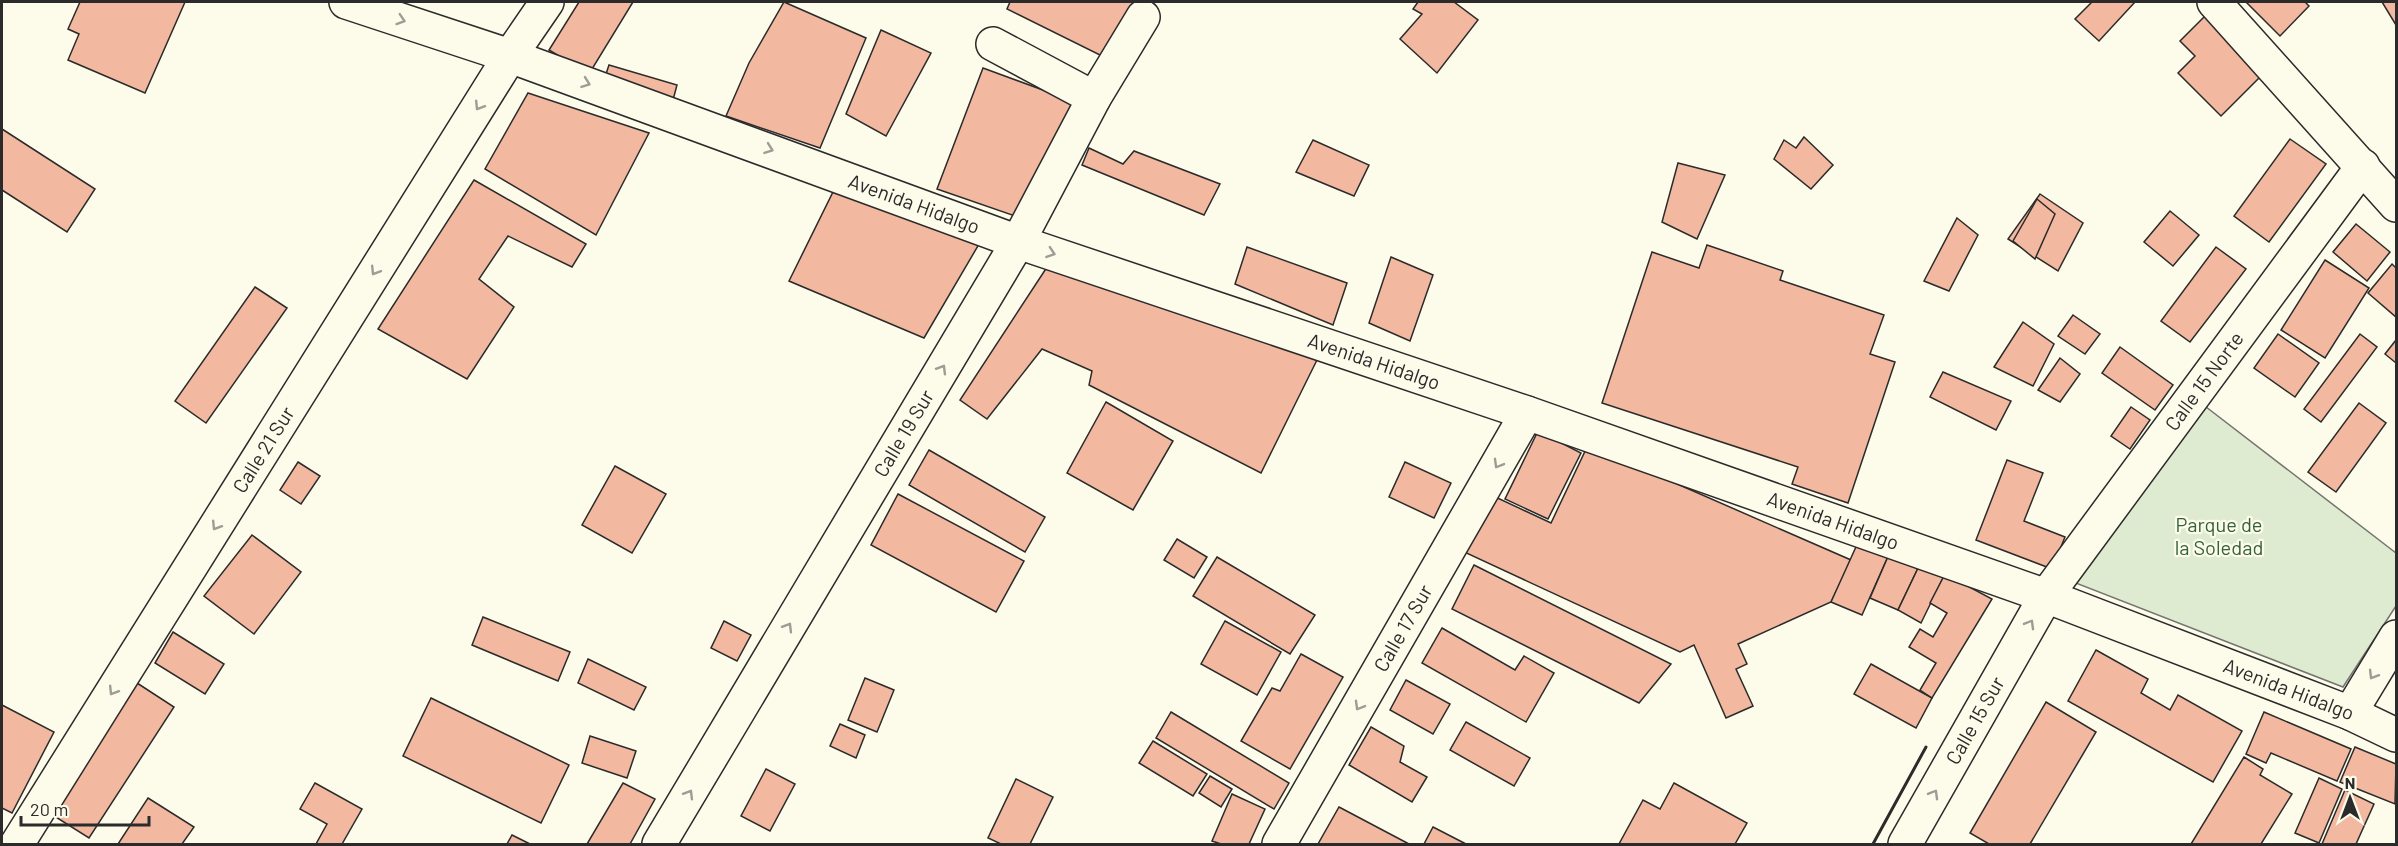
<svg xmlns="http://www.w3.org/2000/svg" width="2398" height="846" font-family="Barlow,sans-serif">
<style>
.green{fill:#deebd1;stroke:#74746e;stroke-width:1.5}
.building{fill:#f2b8a0;stroke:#2b2b2b;stroke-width:1.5}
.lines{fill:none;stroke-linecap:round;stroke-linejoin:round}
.minor-casing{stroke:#2b2b2b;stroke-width:36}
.minor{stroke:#fdfbea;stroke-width:33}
.wall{stroke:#2b2b2b;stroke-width:3}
.oneway{stroke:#9e9d94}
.labels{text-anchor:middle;stroke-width:4.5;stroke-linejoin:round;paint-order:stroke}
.street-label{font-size:20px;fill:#2b2b2b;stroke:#fdfbea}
.park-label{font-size:20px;fill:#34623c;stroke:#fdfbea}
</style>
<rect width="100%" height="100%" fill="#fdfbea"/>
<!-- green -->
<polygon class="green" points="2197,400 2396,553 2396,606 2343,687 2068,580"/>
<!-- building -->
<g class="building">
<polygon points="80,2 185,2 145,93 68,60 79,34 68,29"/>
<polygon points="579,2 633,2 589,74 549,50"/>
<polygon points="784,2 866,38 820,148 726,116 749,63"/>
<polygon points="1010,2 1141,2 1106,58 1007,9"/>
<polygon points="1418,2 1454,2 1478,20 1437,73 1400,39 1422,14 1413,9"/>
<polygon points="2092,2 2135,2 2099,41 2075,19"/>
<polygon points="2246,2 2305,2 2309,6 2280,36"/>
<polygon points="2382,2 2396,2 2396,25"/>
<polygon points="2208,13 2266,71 2221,116 2178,73 2195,56 2180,41"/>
<polygon points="881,30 931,53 886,136 846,114"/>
<polygon points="609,65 677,85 673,100 604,80"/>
<polygon points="983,68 1073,101 1021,218 937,189"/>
<polygon points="528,93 649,133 596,235 485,169"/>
<polygon points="2,129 95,189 67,232 2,190"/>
<polygon points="1804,137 1833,165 1811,189 1774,159 1784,140 1796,148"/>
<polygon points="2290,139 2326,164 2269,242 2234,216"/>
<polygon points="1313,140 1369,165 1354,196 1296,172"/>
<polygon points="1089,148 1123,164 1134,151 1220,184 1204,215 1082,165"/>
<polygon points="1678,163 1725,175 1697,239 1662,222"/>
<polygon points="474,180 586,244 572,267 508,236 479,279 514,307 467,379 378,329"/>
<polygon points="833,192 982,239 924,338 789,281"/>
<polygon points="2040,194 2083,223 2058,271 2008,239"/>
<polygon points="2037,199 2055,214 2035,259 2013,241"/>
<polygon points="2170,211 2199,235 2173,266 2144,242"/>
<polygon points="1957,218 1978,235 1949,291 1924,281"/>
<polygon points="2356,224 2390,252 2367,281 2333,252"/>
<polygon points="1707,245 1783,271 1780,280 1884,315 1870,354 1895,362 1848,503 1792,484 1798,467 1602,403 1652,252 1699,268"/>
<polygon points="1247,247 1347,283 1333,325 1235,284"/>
<polygon points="2216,247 2246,269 2190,342 2161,321"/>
<polygon points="1391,257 1433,275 1410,341 1369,323"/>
<polygon points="2325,260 2369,288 2325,358 2281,330"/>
<polygon points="1051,261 1317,360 1261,473 1089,385 1092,371 1042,349 987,419 960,400"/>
<polygon points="2392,264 2396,268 2396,317 2368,293"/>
<polygon points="255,287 287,308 206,423 175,401"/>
<polygon points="2073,315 2100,334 2085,354 2058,336"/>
<polygon points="2023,322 2054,344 2033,386 1994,367"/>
<polygon points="2278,334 2319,363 2295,397 2254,368"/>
<polygon points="2360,334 2377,347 2321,422 2304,409"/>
<polygon points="2396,340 2396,363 2385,354"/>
<polygon points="2120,347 2173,385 2155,410 2102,373"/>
<polygon points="2060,358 2080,374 2060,402 2038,390"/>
<polygon points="1943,372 2011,401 1996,430 1930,397"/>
<polygon points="1106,402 1173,441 1133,510 1067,473"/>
<polygon points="2359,403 2386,423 2336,492 2308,472"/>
<polygon points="2131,407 2150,420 2130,449 2111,436"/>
<polygon points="1538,431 1581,453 1548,519 1505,499"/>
<polygon points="1588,445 1851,560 1831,602 1738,644 1747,664 1736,669 1753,706 1726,718 1694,645 1680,652 1462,551 1489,494 1551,523"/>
<polygon points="929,450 1045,517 1025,552 909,485"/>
<polygon points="2007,460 2043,473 2024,521 2065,537 2052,569 1976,540"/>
<polygon points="298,462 320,476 301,504 280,490"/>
<polygon points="1405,462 1451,483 1434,518 1389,497"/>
<polygon points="615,466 666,494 632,553 582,525"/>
<polygon points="898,494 1024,561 996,612 871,545"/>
<polygon points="252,535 301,572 254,634 204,596"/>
<polygon points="1860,538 1890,552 1862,615 1831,602"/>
<polygon points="1177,539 1207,557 1194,578 1164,560"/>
<polygon points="1890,552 1920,564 1898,610 1870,598"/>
<polygon points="1217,557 1315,615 1290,654 1193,596"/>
<polygon points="1920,564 1945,574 1921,623 1898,610"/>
<polygon points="1474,565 1671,664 1639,703 1452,609"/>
<polygon points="1945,574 1992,599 1932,698 1920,690 1936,663 1909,647 1920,629 1933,637 1947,613 1930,603"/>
<polygon points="483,617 570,652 558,681 472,645"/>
<polygon points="724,621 751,635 737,661 711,648"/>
<polygon points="1225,621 1281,652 1257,695 1201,664"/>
<polygon points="1442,628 1515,670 1524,656 1554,673 1526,722 1422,663"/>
<polygon points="173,632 224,664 205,694 155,663"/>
<polygon points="2096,650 2148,679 2141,693 2170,710 2178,695 2242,731 2213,782 2068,701"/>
<polygon points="1301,654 1343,677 1290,769 1241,741 1272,688 1280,691"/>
<polygon points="588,659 646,687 634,710 578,683"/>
<polygon points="1871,664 1932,698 1916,728 1854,694"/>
<polygon points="865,678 894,690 877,732 848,720"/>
<polygon points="1406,680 1450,704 1433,734 1390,710"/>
<polygon points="137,683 174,707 89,838 51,814"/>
<polygon points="431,698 569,765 541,823 403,756"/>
<polygon points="2046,702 2096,732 2030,844 1989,844 1970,833"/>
<polygon points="2,705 54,732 12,813 2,808"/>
<polygon points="1171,712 1289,783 1274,809 1156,738"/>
<polygon points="2264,712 2351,749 2337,781 2271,753 2266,763 2246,754"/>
<polygon points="1466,722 1530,758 1514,786 1450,750"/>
<polygon points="840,724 865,735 856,758 830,746"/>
<polygon points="1371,727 1404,746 1400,762 1427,777 1412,802 1349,765"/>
<polygon points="590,736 636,751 627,778 582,763"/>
<polygon points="1153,741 1207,774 1193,796 1139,763"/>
<polygon points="2355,747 2396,764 2395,804 2340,782"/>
<polygon points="2244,757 2263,769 2260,775 2292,794 2261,844 2191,844"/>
<polygon points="766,769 795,784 770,831 741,816"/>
<polygon points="1210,776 1232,789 1221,807 1199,793"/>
<polygon points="2319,778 2342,789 2319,843 2295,833"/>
<polygon points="1016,779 1053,797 1030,844 1001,844 988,838"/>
<polygon points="315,783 362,809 342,844 316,844 327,824 300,809"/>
<polygon points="623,783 655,799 630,844 587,844"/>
<polygon points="1674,783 1747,823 1735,844 1619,844 1643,800 1660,809"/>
<polygon points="2345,790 2374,804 2356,844 2322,844"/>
<polygon points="1232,794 1265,809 1249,844 1221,844 1212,841"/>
<polygon points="148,798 194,827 182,844 118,844"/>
<polygon points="1339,807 1409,844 1318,844"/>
<polygon points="1433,827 1466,844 1424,844"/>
<polygon points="512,835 530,844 507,844"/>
</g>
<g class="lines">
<defs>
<g id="minor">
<path id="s1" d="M346,2L510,56L1018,242L1527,413L2046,596L2350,713L2396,735"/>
<polyline points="2214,2 2396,205"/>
<polyline points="993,44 1094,98"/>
<polyline points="2350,713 2396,637"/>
<path id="s2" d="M17,844L510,56L547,2"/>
<path id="s3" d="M659,844L1018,242L1094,98L1143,17"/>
<path id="s4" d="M1279,844L1527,413"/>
<path id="s5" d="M1905,844L2046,596L2363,166"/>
</g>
</defs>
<!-- minor casing -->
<use href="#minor" class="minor-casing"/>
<!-- minor -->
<use href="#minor" class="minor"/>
<!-- wall -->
<polyline class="wall" points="1873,844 1926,747"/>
</g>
<!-- one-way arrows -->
<defs><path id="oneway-chevron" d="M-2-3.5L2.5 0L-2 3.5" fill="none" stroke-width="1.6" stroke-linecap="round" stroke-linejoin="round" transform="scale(1.5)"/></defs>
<g class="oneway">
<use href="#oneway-chevron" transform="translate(401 20) rotate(18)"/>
<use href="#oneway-chevron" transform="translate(586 83) rotate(20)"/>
<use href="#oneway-chevron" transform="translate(479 106) rotate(122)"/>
<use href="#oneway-chevron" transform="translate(769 149) rotate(20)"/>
<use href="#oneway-chevron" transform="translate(1051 253) rotate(19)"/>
<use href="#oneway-chevron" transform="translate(375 271) rotate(122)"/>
<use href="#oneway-chevron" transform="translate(942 369) rotate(-59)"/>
<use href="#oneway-chevron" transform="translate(1498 464) rotate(120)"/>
<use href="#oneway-chevron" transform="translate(216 526) rotate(122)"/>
<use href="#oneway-chevron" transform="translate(2030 624) rotate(-60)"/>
<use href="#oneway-chevron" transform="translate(788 627) rotate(-59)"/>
<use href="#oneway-chevron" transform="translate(2373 675) rotate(121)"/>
<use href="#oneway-chevron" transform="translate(113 691) rotate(122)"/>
<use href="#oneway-chevron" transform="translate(1359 706) rotate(120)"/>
<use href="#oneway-chevron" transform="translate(689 794) rotate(-59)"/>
<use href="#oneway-chevron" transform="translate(1934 794) rotate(-60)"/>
</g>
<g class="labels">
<!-- street labels -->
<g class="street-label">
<text dy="7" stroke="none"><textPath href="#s1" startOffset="603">Avenida Hidalgo</textPath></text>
<text dy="7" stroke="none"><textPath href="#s1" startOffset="1089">Avenida Hidalgo</textPath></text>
<text dy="7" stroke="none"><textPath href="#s5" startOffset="552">Calle 15 Norte</textPath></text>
<text dy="7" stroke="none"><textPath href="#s3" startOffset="478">Calle 19 Sur</textPath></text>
<text dy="7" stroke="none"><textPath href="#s2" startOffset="465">Calle 21 Sur</textPath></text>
<text dy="7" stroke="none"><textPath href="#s1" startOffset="1575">Avenida Hidalgo</textPath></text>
<text dy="7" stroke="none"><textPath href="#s4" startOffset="249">Calle 17 Sur</textPath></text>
<text dy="7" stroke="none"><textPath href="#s1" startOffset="2061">Avenida Hidalgo</textPath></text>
<text dy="7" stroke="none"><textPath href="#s5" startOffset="142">Calle 15 Sur</textPath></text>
</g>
<!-- park labels -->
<g class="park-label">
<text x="2219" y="532">Parque de<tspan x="2219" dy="23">la Soledad</tspan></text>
</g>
</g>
<!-- border -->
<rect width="2398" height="846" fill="none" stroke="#2b2b2b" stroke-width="6"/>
<!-- north arrow -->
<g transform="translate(2350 798)" stroke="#fdfbea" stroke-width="4.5" paint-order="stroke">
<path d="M0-4.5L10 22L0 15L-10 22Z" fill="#2b2b2b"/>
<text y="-9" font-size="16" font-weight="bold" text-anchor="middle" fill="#2b2b2b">N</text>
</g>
<!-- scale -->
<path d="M21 816v9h128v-9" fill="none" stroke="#2b2b2b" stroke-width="3"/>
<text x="30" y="816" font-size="18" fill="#2b2b2b" stroke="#fdfbea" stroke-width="4.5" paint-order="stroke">20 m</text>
</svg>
